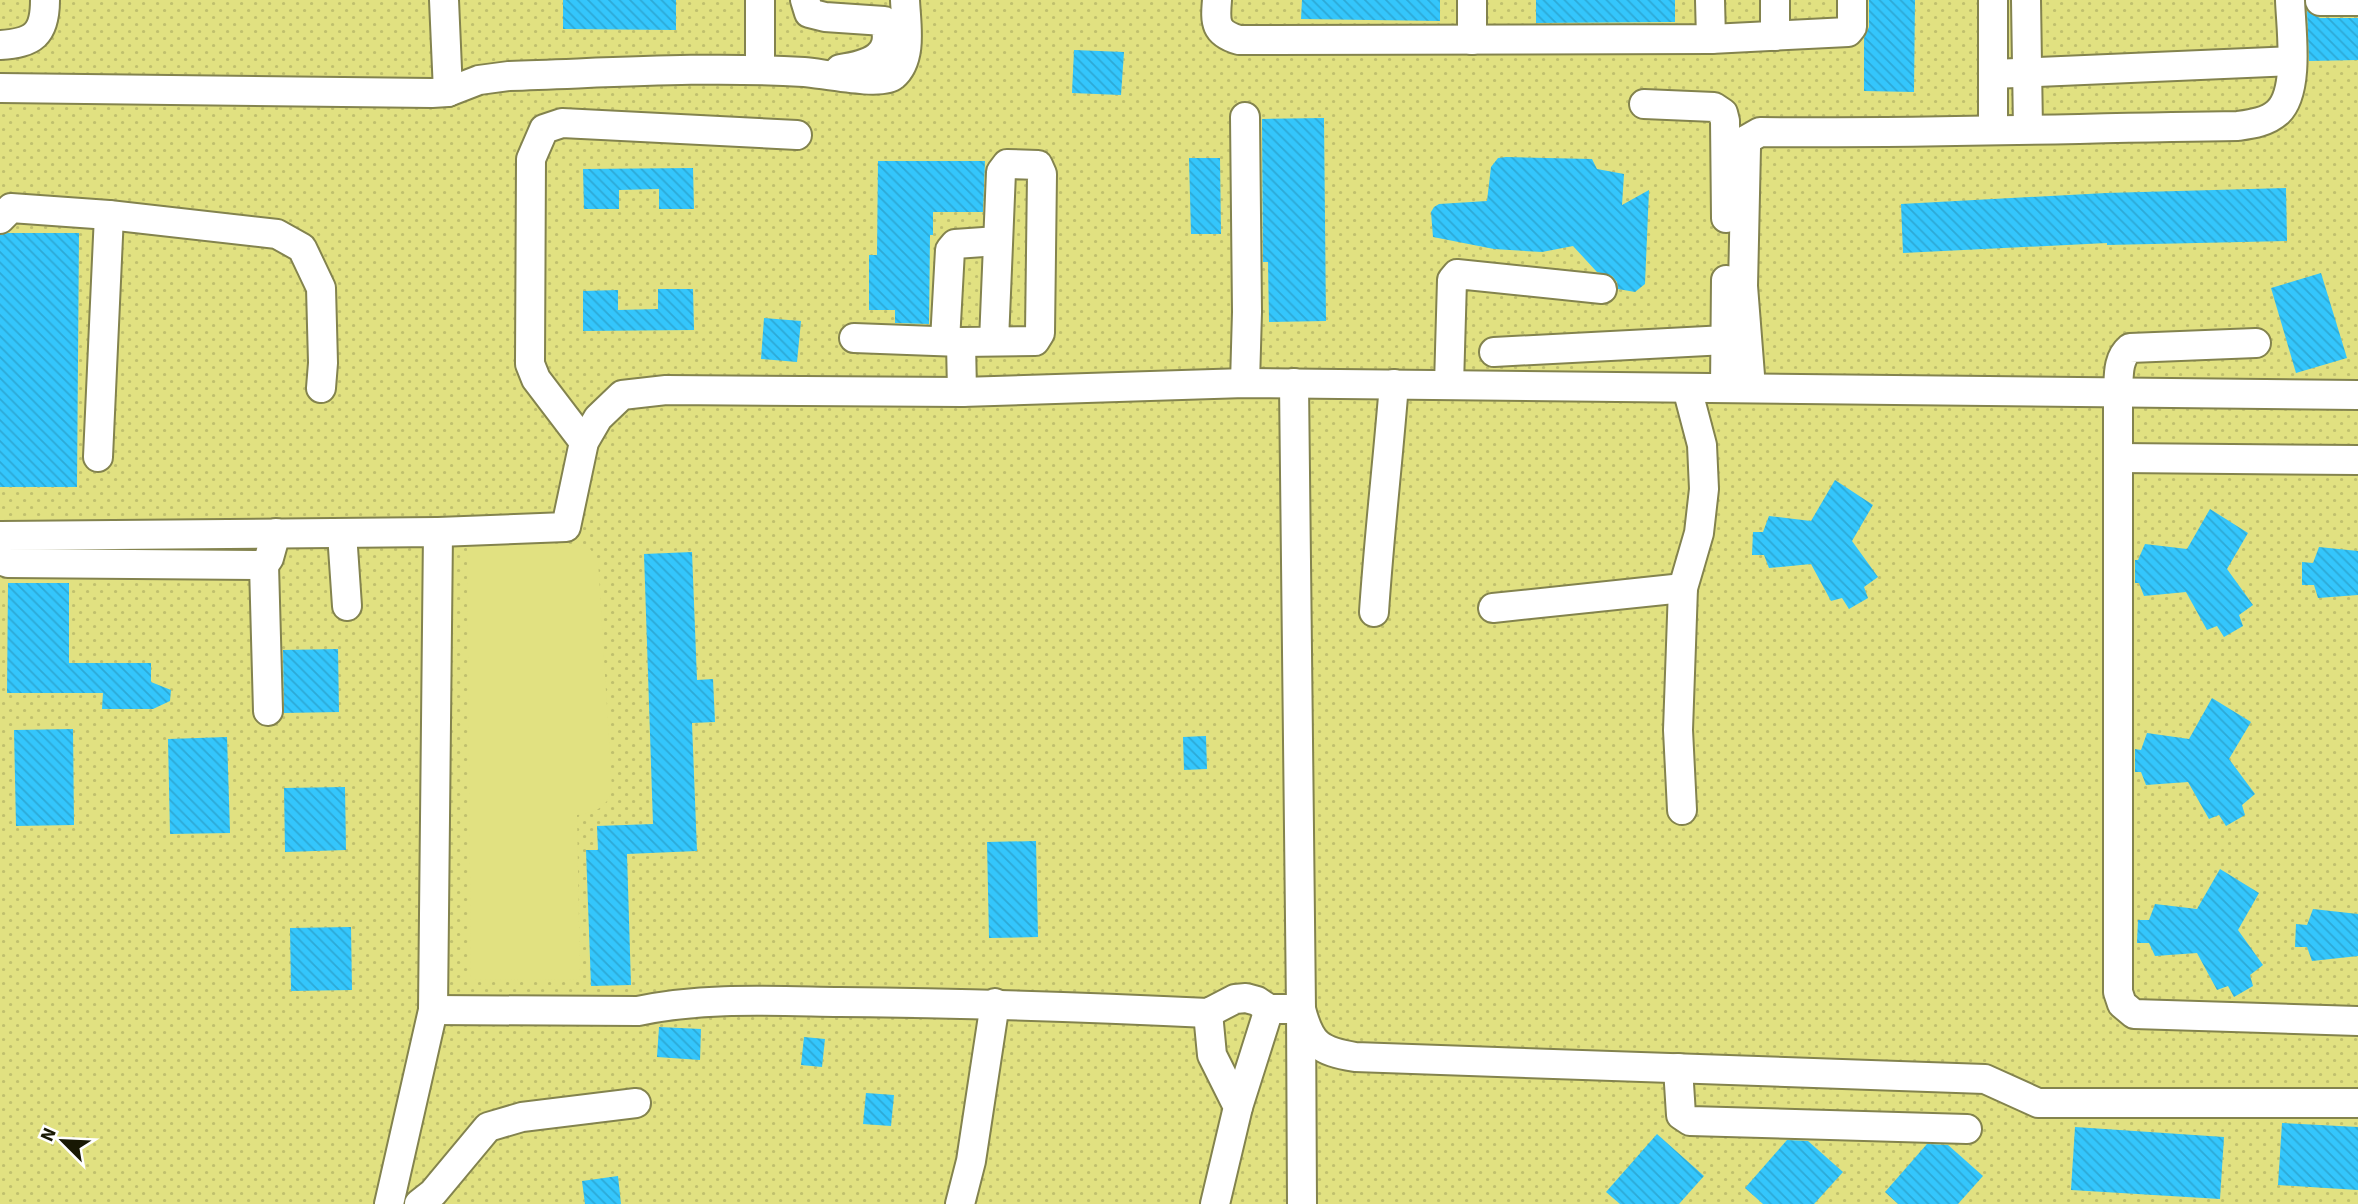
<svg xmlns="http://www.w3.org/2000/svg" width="2358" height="1204" font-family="'Source Sans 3',sans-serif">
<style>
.park{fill:url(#park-dots)}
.garden{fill:#e1e181}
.building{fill:url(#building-back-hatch)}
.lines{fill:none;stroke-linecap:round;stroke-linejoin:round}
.minor-casing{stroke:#83834e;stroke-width:32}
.minor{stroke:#fff;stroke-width:28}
</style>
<defs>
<pattern id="park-dots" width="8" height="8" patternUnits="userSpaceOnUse" patternTransform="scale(1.75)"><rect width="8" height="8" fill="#e1e181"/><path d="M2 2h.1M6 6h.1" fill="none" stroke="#c0c06e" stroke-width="1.8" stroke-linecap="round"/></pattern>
<pattern id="building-back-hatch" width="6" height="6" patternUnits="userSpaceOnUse" patternTransform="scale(1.75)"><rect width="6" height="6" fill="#34c6fc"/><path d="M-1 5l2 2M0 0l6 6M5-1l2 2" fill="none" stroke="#2da9d6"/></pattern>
</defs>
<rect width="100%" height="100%" fill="#ecedb3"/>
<!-- park -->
<rect class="park" x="0" y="0" width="2358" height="1204"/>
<!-- garden -->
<path class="garden" d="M467,545L588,546L598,560L612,790C606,809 595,812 577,815L580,980L471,979Z"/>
<!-- building -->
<g class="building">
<polygon points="563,0 676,0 676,30 563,29"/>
<polygon points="1302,0 1440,0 1440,21 1301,19"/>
<polygon points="1536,0 1675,0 1675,22 1536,23"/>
<polygon points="1869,0 1915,0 1914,92 1864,91 1864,38 1869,27"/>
<polygon points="2307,11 2320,18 2358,18 2358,60 2309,61"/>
<polygon points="1074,50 1124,52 1121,95 1072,93"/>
<polygon points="1324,118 1326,321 1269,322 1268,262 1263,262 1262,119"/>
<polygon points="1506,157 1592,159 1597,169 1624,174 1622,205 1649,190 1645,284 1635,292 1618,289 1617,282 1612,276 1597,272 1573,246 1542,252 1494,249 1433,237 1431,212 1434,207 1439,204 1487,201 1491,167 1498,158"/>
<polygon points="1189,158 1220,158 1221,234 1191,234"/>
<polygon points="878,161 985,161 983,212 933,212 933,235 930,235 929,324 895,323 895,310 869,310 869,255 877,255"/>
<polygon points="693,168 694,209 659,209 659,189 619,190 619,209 584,209 583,169"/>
<polygon points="2286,188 2287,241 2107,245 2107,243 1903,253 1901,204 2106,193"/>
<polygon points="8,233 79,233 77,487 0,487 0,235"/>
<polygon points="2321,273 2347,358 2296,373 2271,288"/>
<polygon points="658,289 693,289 694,330 583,331 583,291 618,290 618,310 658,309"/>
<polygon points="764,318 801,321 797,362 761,359"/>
<polygon points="1835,480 1873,505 1852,541 1878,577 1864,587 1868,598 1849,609 1842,598 1831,601 1811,564 1769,568 1764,555 1752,555 1753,532 1763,532 1769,516 1811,521"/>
<polygon points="2210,509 2248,533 2227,569 2253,605 2239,615 2243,626 2224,637 2217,626 2207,630 2186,592 2144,596 2139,583 2135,583 2135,560 2138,560 2145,544 2187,549"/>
<polygon points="2319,547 2358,551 2358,595 2318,598 2314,585 2302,585 2302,562 2313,563"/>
<polygon points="692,552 697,680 713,679 715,722 692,723 697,851 627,854 631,985 591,986 586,850 598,850 597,826 653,824 644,554"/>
<polygon points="8,583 69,583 69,663 151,663 151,682 171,690 170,701 153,709 102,709 103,693 7,693"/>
<polygon points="338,649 339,712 284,713 283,650"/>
<polygon points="2212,698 2251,722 2229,759 2255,794 2242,805 2245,815 2226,826 2219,815 2209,819 2188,782 2146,785 2141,772 2135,772 2135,749 2141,750 2147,733 2189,739"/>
<polygon points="73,729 74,825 16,826 14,730"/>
<polygon points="1206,736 1207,769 1184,770 1183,737"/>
<polygon points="227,737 230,833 170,834 168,739"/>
<polygon points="345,787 346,850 285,852 284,788"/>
<polygon points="1036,841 1038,937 989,938 987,842"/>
<polygon points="2220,869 2259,893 2238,930 2263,965 2250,975 2253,986 2234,997 2228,986 2217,990 2197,953 2155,956 2149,943 2137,943 2138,920 2149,920 2155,904 2197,909"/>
<polygon points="2313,909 2358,914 2358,956 2312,961 2307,947 2295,947 2296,924 2307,925"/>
<polygon points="351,927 352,990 291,991 290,928"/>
<polygon points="659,1027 701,1029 700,1060 657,1057"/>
<polygon points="804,1037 825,1039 822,1067 801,1065"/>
<polygon points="866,1093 894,1095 891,1126 863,1124"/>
<polygon points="2282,1123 2358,1127 2358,1190 2278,1185"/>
<polygon points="2075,1127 2224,1137 2220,1199 2071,1190"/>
<polygon points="1657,1134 1704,1176 1679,1204 1620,1204 1606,1192"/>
<polygon points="1787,1140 1808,1141 1843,1172 1814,1204 1763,1204 1745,1188"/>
<polygon points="1927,1144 1948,1145 1983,1176 1958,1204 1898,1204 1885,1192"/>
<polygon points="618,1176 621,1204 585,1204 582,1181"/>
</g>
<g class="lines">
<defs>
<g id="minor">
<polyline points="444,0 448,92"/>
<path d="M805,0L809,13L825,17L884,21C896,57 868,65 840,69"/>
<path d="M1217,0C1215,23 1215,33 1239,40L1711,39L1848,32L1852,27V0"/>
<polyline points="1710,0 1711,39"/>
<polyline points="1775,0 1775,36"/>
<polyline points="1993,0 1993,130"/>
<polyline points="2026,0 2028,129"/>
<polyline points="2320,1 2358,1"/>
<polyline points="1472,40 1472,0"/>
<path d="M0,45C33,43 45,35 45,0"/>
<polyline points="760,69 760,0"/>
<polyline points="1993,74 2292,61"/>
<path d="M0,88L432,93L448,92L479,80L509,76C607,73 706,66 804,72C820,73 882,86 893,76C913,59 906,24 905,0"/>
<polyline points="1644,104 1714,107 1723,113 1725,121 1726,218"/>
<polyline points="1245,117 1247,312 1245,383"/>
<polyline points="0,219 11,208 109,215 277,234 302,248 321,288 323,363 321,388"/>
<polyline points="854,338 961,342 1035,341 1040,333 1042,174 1038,165 1007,164 1001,172 994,341"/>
<polyline points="945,341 950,250 955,244 998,241"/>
<polyline points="961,342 962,392"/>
<path d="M2256,343L2130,348C2117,359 2119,376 2118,393V992L2122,1004L2134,1014L2358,1021"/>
<polyline points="1494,352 1726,340"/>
<path d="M1294,383L1301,1009C1310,1044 1319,1051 1355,1057L1985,1079L2038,1103H2358"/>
<polyline points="1449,385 1452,280 1457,274 1602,289"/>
<polyline points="1725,387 1726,280"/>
<path d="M1751,388L1743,286L1746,148V140L1760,132C1919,134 2079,128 2238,126C2252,124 2267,122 2278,112C2300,91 2291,29 2290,0"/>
<polyline points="584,442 536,379 530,364 531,159 544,129 562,123 797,135"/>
<polyline points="98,457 109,215"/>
<polyline points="2118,458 2358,460"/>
<polyline points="438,532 566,527 584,442 598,418 622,395 666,390 962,392 1245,383 2358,395"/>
<polyline points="342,533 347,606"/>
<polyline points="0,536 438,532 433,1010 389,1204"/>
<polyline points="0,560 8,563 264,565 269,558 276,533"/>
<polyline points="264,565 268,711"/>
<polyline points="1493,608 1683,588"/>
<path d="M1374,612C1379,536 1388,460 1394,384"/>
<polyline points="1682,810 1678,730 1683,588 1699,533 1704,489 1702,445 1687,388"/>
<path d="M433,1010L638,1011C704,997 773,1001 840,1002C963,1003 1085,1007 1208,1013L1235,999L1246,998L1257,1001L1269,1009H1301L1302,1204"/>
<polyline points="1208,1013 1212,1055 1238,1107 1215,1204"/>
<polyline points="1678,1068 1681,1115 1690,1121 1967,1129"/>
<polyline points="1238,1107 1269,1009"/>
<polyline points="419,1204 433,1193 488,1127 522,1117 636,1103"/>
<polyline points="960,1204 971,1161 995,1003"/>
</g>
</defs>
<!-- minor casing -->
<use href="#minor" class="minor-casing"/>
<!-- minor -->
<use href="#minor" class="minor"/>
</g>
<!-- north arrow -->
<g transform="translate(63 1141) rotate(294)" stroke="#ffffff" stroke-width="5" paint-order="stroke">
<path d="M0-5L12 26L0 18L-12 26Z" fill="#181803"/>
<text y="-10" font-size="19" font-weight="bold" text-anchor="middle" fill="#181803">N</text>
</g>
</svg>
